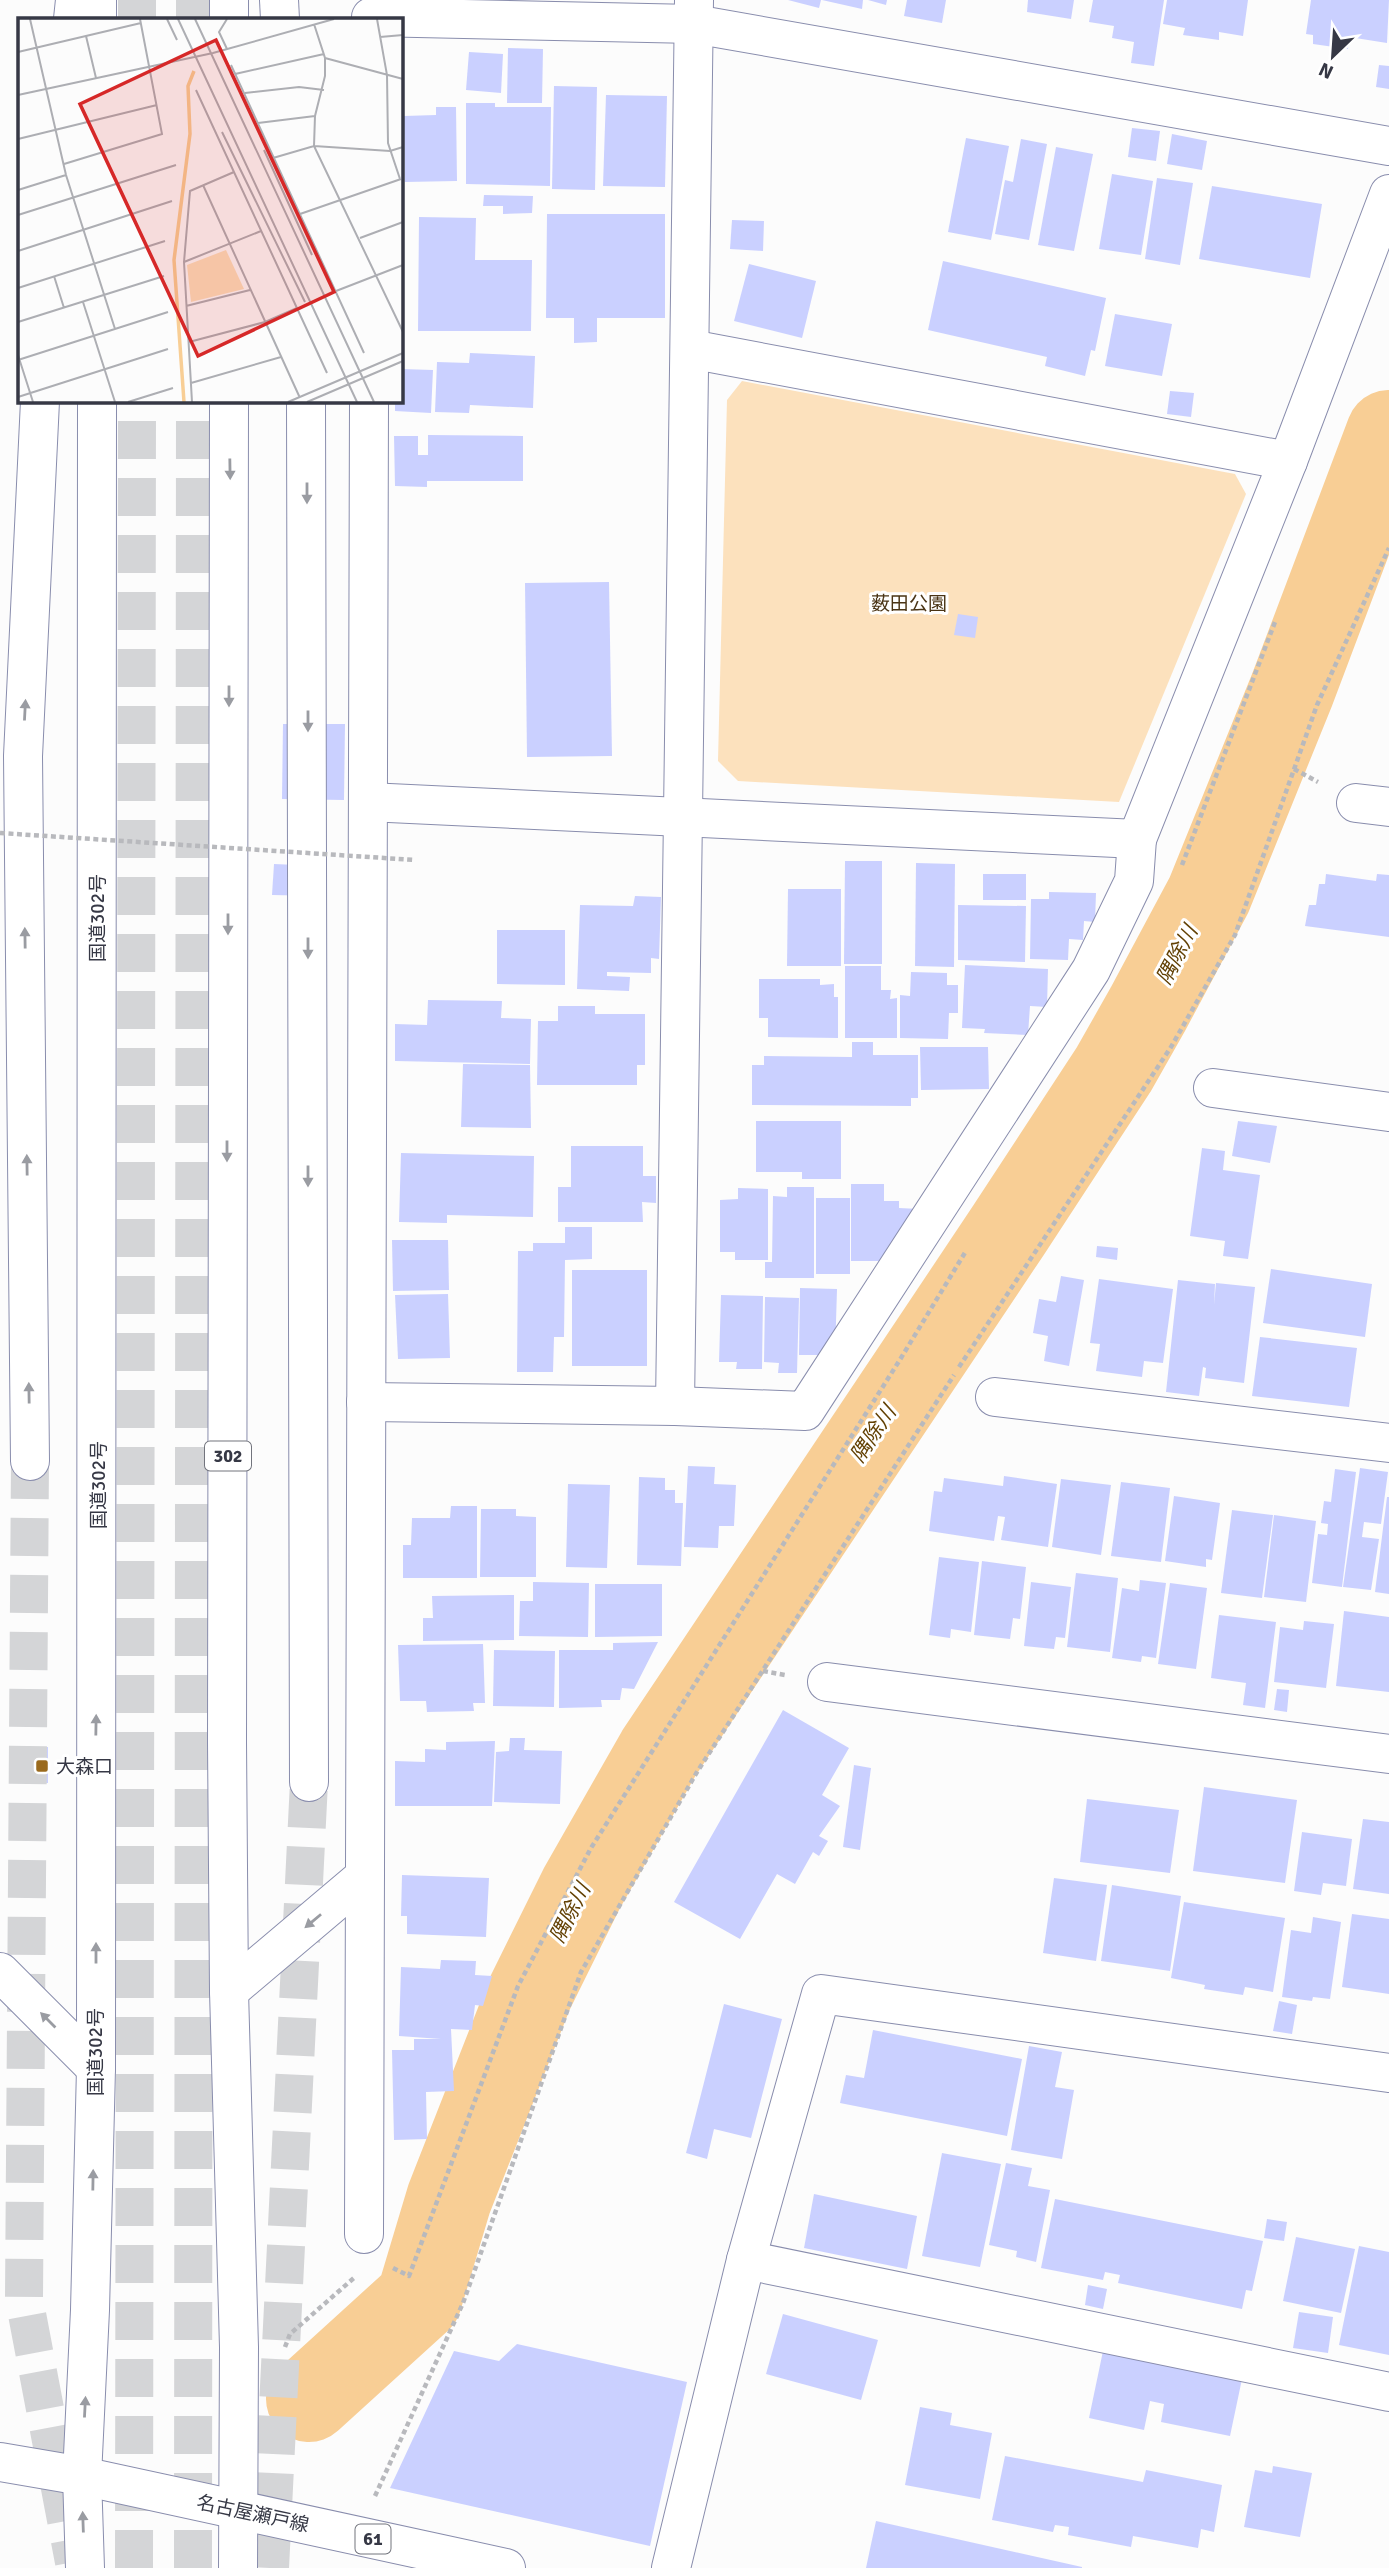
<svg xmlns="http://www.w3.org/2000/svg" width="1389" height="2568" font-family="Signika,'Noto Sans JP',sans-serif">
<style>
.green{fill:#fce1bd}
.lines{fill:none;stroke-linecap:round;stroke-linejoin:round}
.river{stroke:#f8ce95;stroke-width:86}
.building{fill:#cad0ff}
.motorway-tunnel{stroke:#d4d5d7;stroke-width:38;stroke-dasharray:38 19;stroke-linecap:butt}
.minor-casing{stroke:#898dad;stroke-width:40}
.primary-casing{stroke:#898dad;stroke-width:40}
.trunk-casing{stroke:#898dad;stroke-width:40}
.motorway-casing{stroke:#898dad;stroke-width:40}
.path{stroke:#b8b9bd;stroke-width:4.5;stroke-dasharray:5 3.5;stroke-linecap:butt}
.minor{stroke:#fff;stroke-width:38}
.primary{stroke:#fff;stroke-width:38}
.trunk{stroke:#fff;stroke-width:38}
.motorway{stroke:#fff;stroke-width:38}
.path-bridge{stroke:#b8b9bd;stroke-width:4.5;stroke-dasharray:5 3.5;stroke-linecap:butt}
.oneway{fill:#9a9ca2}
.poi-dot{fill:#9a6a1d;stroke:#fff;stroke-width:2.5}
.labels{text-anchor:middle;stroke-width:6;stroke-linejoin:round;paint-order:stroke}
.shield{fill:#fff;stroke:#72747d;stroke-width:2}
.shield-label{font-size:18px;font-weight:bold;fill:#363845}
.park-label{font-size:19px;fill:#4a3415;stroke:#fff}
.street-label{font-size:19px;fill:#363845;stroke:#fff}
.poi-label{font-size:19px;fill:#363845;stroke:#fff;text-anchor:start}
.water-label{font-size:21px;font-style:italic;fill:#634104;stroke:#fff}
.inset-river{fill:none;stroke:#f8ce95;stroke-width:3.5}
.inset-road{fill:none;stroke:#adaeb3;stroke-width:2}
.view{fill:#d62828;fill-opacity:0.15;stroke:#d62828;stroke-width:3.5}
.inset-edge{fill:none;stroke:#363845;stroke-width:3.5}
</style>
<rect width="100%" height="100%" fill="#fcfcfc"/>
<!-- green -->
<polygon class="green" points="742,381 1235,474 1246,494 1119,802 738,781 718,761 727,400"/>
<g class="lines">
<!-- river -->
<polyline class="river" points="309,2399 419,2299 449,2199 530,1993 582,1888 659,1753 1008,1231 1114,1069 1148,1009 1209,895 1292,690 1389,433"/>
</g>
<!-- building -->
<g class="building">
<polygon points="788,0 821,0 819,8"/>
<polygon points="822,0 863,0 862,9"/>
<polygon points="868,0 887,0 886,5"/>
<polygon points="907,0 946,0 942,23 904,16"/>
<polygon points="1028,0 1074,0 1071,19 1027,12"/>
<polygon points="1093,0 1164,0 1154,66 1131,63 1134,42 1112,38 1114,26 1089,22"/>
<polygon points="1167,0 1248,0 1243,36 1219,32 1219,40 1183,35 1185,28 1163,24"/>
<polygon points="1311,0 1389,0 1387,43 1349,37 1348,49 1313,44 1313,35 1306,34"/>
<polygon points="508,48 543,49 542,103 507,103"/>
<polygon points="469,52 503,54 501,93 466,90"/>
<polygon points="1379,65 1389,66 1389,89 1376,87"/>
<polygon points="554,86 597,87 595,190 552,189"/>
<polygon points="606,95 667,96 665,187 603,186"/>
<polygon points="466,103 495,103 495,107 551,107 550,186 466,184"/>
<polygon points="436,107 456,107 457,181 405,182 404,116 436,115"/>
<polygon points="1132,128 1160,131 1156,161 1128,157"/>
<polygon points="1172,134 1207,141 1202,170 1167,164"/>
<polygon points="966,138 1009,146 991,240 948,232"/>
<polygon points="1021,139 1047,144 1029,240 995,234 1005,180 1013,182"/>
<polygon points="1056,147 1093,154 1074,251 1038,245"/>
<polygon points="1112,174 1153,181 1141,255 1099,249"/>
<polygon points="1157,178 1193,183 1180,265 1145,259"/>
<polygon points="1212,186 1322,204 1310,278 1199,259"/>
<polygon points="484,195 533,196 532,213 503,214 503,206 483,206"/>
<polygon points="547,214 665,214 665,318 597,318 597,342 574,343 574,318 546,318"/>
<polygon points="419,217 476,218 475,260 532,260 531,331 418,331"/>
<polygon points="732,220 764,221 763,251 730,249"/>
<polygon points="943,261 1106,298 1095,351 1091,350 1085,376 1045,366 1047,357 928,330"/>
<polygon points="749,264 816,281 802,338 734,321"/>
<polygon points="1115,314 1172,324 1162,376 1105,366"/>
<polygon points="470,353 535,356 533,408 470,405 469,413 435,412 437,362 469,363"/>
<polygon points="401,369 433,370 431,413 395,411 395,401 401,401"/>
<polygon points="1170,391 1194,393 1191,417 1167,414"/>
<polygon points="428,435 523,436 523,481 427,481 427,487 395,486 394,436 418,436 418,455 428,455"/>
<polygon points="609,582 612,756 527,757 525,583"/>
<polygon points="958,614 978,617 975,638 954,635"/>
<polygon points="283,724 345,724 344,800 282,799"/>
<polygon points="845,861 882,861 882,964 844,964"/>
<polygon points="916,863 955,864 954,967 915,966"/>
<polygon points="274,864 321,866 320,896 272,895"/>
<rect x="983" y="874" width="43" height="26"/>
<polygon points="1326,874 1376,881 1377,874 1389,875 1389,937 1305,926 1309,905 1316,905 1319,884 1325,884"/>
<polygon points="788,889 841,889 841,966 787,966"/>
<polygon points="1049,892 1096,893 1095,922 1084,921 1083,940 1069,939 1068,960 1030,959 1031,899 1049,899"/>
<polygon points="635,896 661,897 659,959 651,958 651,973 607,972 607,976 630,977 629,991 577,989 580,905 633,906"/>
<polygon points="958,905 1026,906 1025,962 958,960"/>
<polygon points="497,930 565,930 565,985 497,984"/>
<polygon points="965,965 1048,969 1047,1007 1030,1006 1028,1035 984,1033 985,1029 962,1028"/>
<polygon points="845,966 881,966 881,990 891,990 890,999 897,998 897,1038 845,1038"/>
<polygon points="911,972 947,973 947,985 958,985 958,1013 949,1013 948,1039 900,1038 900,995 910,996"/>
<polygon points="759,979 820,979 820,985 834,984 834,997 838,997 838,1038 768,1037 768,1018 759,1018"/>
<polygon points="428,1000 502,1001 501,1018 531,1019 530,1064 395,1061 395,1024 427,1025"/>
<polygon points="558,1006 595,1006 595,1014 645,1014 645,1065 637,1065 637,1085 537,1085 538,1021 558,1021"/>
<polygon points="852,1042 873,1042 873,1055 918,1055 918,1098 911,1098 911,1106 752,1105 752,1065 764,1065 764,1056 852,1057"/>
<polygon points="920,1047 988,1047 989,1089 921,1090"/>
<polygon points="463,1064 530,1065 531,1128 461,1127"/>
<polygon points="756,1121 841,1121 841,1179 802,1179 802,1172 756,1172"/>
<polygon points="1238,1121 1277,1126 1270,1163 1232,1156"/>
<polygon points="571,1146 643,1146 643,1176 656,1176 656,1203 642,1202 643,1222 558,1222 558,1187 571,1187"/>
<polygon points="1202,1148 1225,1151 1223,1170 1260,1175 1248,1259 1223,1256 1225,1241 1190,1236"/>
<polygon points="401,1153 534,1156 533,1217 447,1215 447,1223 399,1222"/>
<polygon points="851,1184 884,1184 884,1201 899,1201 899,1208 919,1209 902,1241 893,1240 892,1254 879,1261 851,1261"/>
<polygon points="787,1187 814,1187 814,1278 765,1278 765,1262 772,1262 773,1196 787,1197"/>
<polygon points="738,1188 768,1189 768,1260 735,1260 735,1252 720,1252 720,1200 738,1199"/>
<rect x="816" y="1198" width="34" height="76"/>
<polygon points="565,1227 592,1227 592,1259 565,1260 564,1337 554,1337 553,1372 517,1372 518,1251 533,1251 533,1243 565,1243"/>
<polygon points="392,1240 448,1240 449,1290 393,1291"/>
<polygon points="1097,1246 1118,1248 1117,1260 1096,1257"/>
<polygon points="1271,1269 1372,1284 1365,1337 1263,1323"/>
<rect x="572" y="1270" width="75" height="96"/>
<polygon points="1061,1276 1084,1280 1069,1366 1044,1361 1048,1336 1033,1333 1039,1299 1056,1302"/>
<polygon points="1099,1279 1173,1289 1163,1363 1144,1361 1142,1377 1096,1371 1100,1344 1090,1343"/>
<polygon points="1178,1280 1215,1284 1214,1305 1216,1283 1255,1287 1244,1383 1205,1378 1206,1368 1203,1367 1199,1396 1166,1392"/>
<polygon points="800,1288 837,1289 835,1355 799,1355"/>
<polygon points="448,1294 450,1358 398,1359 395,1295"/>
<polygon points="721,1295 763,1296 762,1369 736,1369 737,1362 719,1362"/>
<polygon points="765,1297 799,1298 797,1373 778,1373 779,1363 764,1362"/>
<polygon points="1260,1337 1357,1348 1349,1407 1252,1396"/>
<polygon points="688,1466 715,1467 714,1484 736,1485 734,1526 719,1526 718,1548 684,1547"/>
<polygon points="1360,1468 1388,1472 1381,1524 1364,1522 1362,1537 1379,1539 1371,1590 1343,1587"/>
<polygon points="1335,1469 1356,1472 1342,1587 1312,1583 1318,1534 1327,1535 1328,1524 1321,1523 1324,1501 1331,1502"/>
<polygon points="1004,1476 1057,1484 1048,1547 1001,1540 1005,1517 998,1516 994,1541 929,1531 934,1491 942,1492 944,1478 1003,1486"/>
<polygon points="639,1477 665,1478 665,1490 675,1490 675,1503 683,1503 681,1566 637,1565"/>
<polygon points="1061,1479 1111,1485 1101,1555 1052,1547"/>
<polygon points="1121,1482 1170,1488 1161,1562 1111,1556"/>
<polygon points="568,1484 610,1485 607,1568 566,1567"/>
<polygon points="1174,1496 1220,1503 1212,1560 1206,1559 1206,1567 1165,1561"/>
<polygon points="1387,1497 1389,1497 1389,1594 1375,1592"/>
<polygon points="451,1506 477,1506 477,1578 403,1578 403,1545 411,1545 412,1518 450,1518"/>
<polygon points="481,1509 516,1509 516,1516 536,1517 536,1577 480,1577"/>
<polygon points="1232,1510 1273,1515 1262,1598 1221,1593"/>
<polygon points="1274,1515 1316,1521 1306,1602 1264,1597"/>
<polygon points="939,1557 979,1562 971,1632 951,1629 950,1638 929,1635"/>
<polygon points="982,1561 1026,1567 1020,1619 1013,1618 1010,1639 974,1635"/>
<polygon points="1076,1573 1118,1578 1110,1652 1067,1647"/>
<polygon points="1140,1580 1166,1583 1156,1658 1142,1656 1141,1662 1112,1658 1122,1588 1139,1591"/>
<polygon points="533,1582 589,1583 588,1637 519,1636 520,1601 533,1601"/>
<polygon points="1031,1582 1071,1587 1065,1638 1056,1637 1054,1649 1024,1646"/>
<polygon points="1170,1583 1207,1588 1196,1669 1158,1664"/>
<polygon points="595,1584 662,1584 662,1636 595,1637"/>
<polygon points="514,1595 514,1640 423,1641 423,1618 433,1618 432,1596"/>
<polygon points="1344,1611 1389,1617 1389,1692 1336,1686"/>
<polygon points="1219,1615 1276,1622 1265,1708 1243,1705 1246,1683 1211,1678"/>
<polygon points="1304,1621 1334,1624 1326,1688 1274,1682 1280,1627 1303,1630"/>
<polygon points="658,1642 634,1689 622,1688 620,1700 601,1700 602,1707 559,1708 559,1650 613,1650 613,1643"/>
<polygon points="483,1644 485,1703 473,1703 474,1711 427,1712 426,1701 400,1701 398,1645"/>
<polygon points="494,1650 555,1651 554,1707 493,1706"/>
<polygon points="1277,1689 1289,1690 1287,1712 1274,1710"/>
<polygon points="783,1710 849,1748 822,1795 840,1806 819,1836 828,1841 819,1856 813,1852 795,1884 777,1874 740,1939 674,1902"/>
<polygon points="510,1738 525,1738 524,1750 562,1751 560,1804 494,1802 496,1752 509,1751"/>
<polygon points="495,1741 492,1806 395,1806 395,1761 425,1762 425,1749 446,1750 446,1742"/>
<rect x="35" y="1747" width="13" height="36"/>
<polygon points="854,1765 871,1768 860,1850 843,1847"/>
<polygon points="1204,1787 1297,1800 1285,1883 1193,1871"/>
<polygon points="1087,1799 1179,1810 1170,1873 1080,1862"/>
<polygon points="1363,1819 1389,1822 1389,1894 1353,1889"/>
<polygon points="1302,1832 1352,1839 1346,1886 1323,1883 1321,1895 1294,1891"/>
<polygon points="402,1875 489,1878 486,1937 407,1934 407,1916 401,1916"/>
<polygon points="1054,1878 1107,1885 1096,1961 1043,1953"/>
<polygon points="1112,1885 1181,1896 1170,1971 1101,1961"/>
<polygon points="1184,1902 1285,1918 1273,1992 1245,1987 1243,1995 1204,1989 1205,1985 1171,1978"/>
<polygon points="1352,1914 1389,1919 1389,1994 1342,1987"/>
<polygon points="1313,1917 1341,1922 1330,1999 1313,1997 1312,2001 1282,1997 1291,1930 1311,1933"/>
<polygon points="441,1960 476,1961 475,1975 492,1976 483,2006 475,2005 472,2030 451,2029 454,2091 426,2092 427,2139 394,2140 392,2050 414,2050 414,2039 441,2039 399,2036 401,1967 440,1969"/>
<polygon points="1279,2001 1297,2005 1292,2034 1273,2031"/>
<polygon points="724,2004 782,2019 751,2138 714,2129 707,2159 686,2153"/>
<polygon points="873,2030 1022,2059 1007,2136 840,2103 846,2075 864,2078"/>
<polygon points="1029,2046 1062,2052 1055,2087 1074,2090 1062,2159 1011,2150"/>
<polygon points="942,2153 1001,2164 980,2267 922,2256"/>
<polygon points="1006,2163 1032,2168 1028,2186 1050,2190 1036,2262 1016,2257 1017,2251 989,2245"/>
<polygon points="814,2194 917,2216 907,2269 804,2248"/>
<polygon points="1055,2199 1263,2241 1252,2291 1246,2290 1242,2309 1118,2283 1120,2275 1105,2272 1103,2280 1041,2268"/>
<polygon points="1267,2219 1287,2222 1284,2241 1264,2238"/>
<polygon points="1296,2237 1355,2249 1341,2313 1283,2301"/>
<polygon points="1359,2246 1389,2252 1389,2355 1339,2345"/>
<polygon points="1088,2285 1107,2289 1103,2309 1085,2305"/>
<polygon points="1299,2312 1333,2317 1328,2353 1293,2348"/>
<polygon points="783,2314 878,2340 861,2400 766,2374"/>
<polygon points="517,2344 687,2382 650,2546 390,2488 454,2351 499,2361"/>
<polygon points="1103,2351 1242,2379 1230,2436 1161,2422 1164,2404 1150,2401 1144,2430 1089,2418"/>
<polygon points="920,2407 952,2413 950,2425 992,2433 980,2499 905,2485"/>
<polygon points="1005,2456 1143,2482 1146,2470 1222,2485 1214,2532 1201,2529 1198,2548 1133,2536 1131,2547 1068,2535 1069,2527 1055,2525 1053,2532 992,2520"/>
<polygon points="1273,2466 1312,2473 1300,2537 1244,2527 1255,2470 1272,2473"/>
<polygon points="876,2521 1082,2567 1082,2568 866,2568"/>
</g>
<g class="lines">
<!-- motorway-tunnel -->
<g class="motorway-tunnel">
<polyline points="137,19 137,0"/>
<polyline points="195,19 195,0"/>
<polyline points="30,1461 24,2298 74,2562"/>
<polyline points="134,2568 137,401"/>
<polyline points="193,2568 195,401"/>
<polyline points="270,2568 309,1782"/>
</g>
<defs>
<g id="minor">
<polyline points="371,17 694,24 1389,146"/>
<polyline points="690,349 1288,461"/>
<polyline points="368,802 1137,839 1288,461 1389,194"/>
<polyline points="1356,803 1389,807"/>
<polyline points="1213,1088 1389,1112"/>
<polyline points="995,1397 1389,1443"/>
<polyline points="366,1402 675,1406 805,1411 1091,970 1134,881 1137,839"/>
<polyline points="675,1406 694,0"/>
<polyline points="827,1682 1389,1754"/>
<polyline points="0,1972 96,2068"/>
<polyline points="229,1991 365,1876"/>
<polyline points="364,2234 369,401"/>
<polyline points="746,2260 1389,2392"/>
<polyline points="671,2568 746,2260 821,1994 1389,2073"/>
</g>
<polyline id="primary" points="0,2462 82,2476 506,2568"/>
<g id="trunk">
<polyline points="97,0 97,19"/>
<polyline points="229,0 229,19"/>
<polyline points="229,401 227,1742 229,1991 239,2347 238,2568"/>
<polyline points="85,2568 82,2476 90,2310 96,2068 97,401"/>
</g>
<g id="motorway">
<polyline points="279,0 280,19"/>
<polyline points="73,19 75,0"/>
<polyline points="306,401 309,1782"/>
<polyline points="30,1461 23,756 40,401"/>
</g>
</defs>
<!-- minor casing -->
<use href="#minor" class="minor-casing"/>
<!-- primary casing -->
<use href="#primary" class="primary-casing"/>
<!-- trunk casing -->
<use href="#trunk" class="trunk-casing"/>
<!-- motorway casing -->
<use href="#motorway" class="motorway-casing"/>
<!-- path -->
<g class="path">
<polyline points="1294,769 1318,782"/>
<polyline points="1182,865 1275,622"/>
<polyline points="959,1367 1171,1047 1235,935 1317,705 1389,548"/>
<polyline points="763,1671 785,1675"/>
<polyline points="393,2268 409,2276 518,1986 591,1848 901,1358 966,1251"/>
<polyline points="285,2347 290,2334 355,2277"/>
<polyline points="375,2496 463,2303 581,1972 697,1772 954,1375"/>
</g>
<!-- minor -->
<use href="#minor" class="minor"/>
<!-- primary -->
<use href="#primary" class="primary"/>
<!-- trunk -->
<use href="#trunk" class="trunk"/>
<!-- motorway -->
<use href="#motorway" class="motorway"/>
<!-- path-bridge -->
<polyline class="path-bridge" points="0,833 415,860"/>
</g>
<!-- one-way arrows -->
<defs><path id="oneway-solid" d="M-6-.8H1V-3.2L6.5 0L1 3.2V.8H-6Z" transform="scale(1.75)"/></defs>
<g class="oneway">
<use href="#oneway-solid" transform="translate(230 469) rotate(89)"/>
<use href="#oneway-solid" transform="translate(307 493) rotate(90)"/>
<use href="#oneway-solid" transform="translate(229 696) rotate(90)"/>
<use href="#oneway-solid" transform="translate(25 710) rotate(-87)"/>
<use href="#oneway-solid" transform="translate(308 721) rotate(90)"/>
<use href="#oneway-solid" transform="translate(228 924) rotate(90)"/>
<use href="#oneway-solid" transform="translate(25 938) rotate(-91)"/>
<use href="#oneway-solid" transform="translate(308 948) rotate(90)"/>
<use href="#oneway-solid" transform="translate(227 1151) rotate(90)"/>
<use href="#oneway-solid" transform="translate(27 1165) rotate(-91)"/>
<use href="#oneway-solid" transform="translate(308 1176) rotate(90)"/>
<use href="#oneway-solid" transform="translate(29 1393) rotate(-91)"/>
<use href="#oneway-solid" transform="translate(96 1725) rotate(-89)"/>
<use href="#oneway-solid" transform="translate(313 1921) rotate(140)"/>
<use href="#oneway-solid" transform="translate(96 1953) rotate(-90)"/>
<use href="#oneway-solid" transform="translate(48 2020) rotate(-135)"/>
<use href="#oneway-solid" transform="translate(93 2180) rotate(-89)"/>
<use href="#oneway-solid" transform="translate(85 2407) rotate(-87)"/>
<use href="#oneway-solid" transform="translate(83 2522) rotate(-92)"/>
</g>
<!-- markers -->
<rect class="poi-dot" x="35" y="1759" width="14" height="14" rx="3.5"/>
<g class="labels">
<!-- shield labels -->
<g class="shield">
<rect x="205" y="1441.5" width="46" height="29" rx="5"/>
<rect x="355.5" y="2524.5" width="35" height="29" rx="5"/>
</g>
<g class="shield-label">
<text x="228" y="1462">302</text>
<text x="373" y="2545">61</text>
</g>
<!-- park labels -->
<g class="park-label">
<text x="909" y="610">薮田公園</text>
</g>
<!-- street labels -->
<g class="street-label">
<text transform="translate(97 918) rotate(-90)" y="7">国道302号</text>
<text transform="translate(98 1485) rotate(-90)" y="7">国道302号</text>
<text transform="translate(95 2052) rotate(-90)" y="7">国道302号</text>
<text transform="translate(253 2513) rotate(12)" y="7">名古屋瀬戸線</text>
</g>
<!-- poi labels -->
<g class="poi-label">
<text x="56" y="1773">大森口</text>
</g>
<!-- water labels -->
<g class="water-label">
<text transform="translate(1177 955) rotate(-62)" y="7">隅除川</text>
<text transform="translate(873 1434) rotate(-56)" y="7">隅除川</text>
<text transform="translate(570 1913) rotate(-63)" y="7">隅除川</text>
</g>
</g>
<!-- overview -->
<g transform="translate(18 18)">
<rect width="385" height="385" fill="#fcfcfc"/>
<path d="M208,232L226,271L173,284L169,247Z" fill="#fce1bd"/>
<path class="inset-river" d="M166,384L156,242L172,116L170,68L176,53"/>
<path class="inset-road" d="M12,1L48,157L97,311M149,1L159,22M160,1L339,384M177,1L356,384M209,1L201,14L209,31M359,1L369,57L370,125L382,161M296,6L307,40V58L297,98L296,128L385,314M68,18L78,60M362,19L385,17M0,34L123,5M307,40L385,61M213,47L346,335M217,56L306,36M178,72L309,355M227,75L281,69L306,72M0,77L195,35L316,1M240,105L297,98M204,114L287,284M0,121L139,87M246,132L294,237M255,140L296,128L372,133L385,129M46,146L144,116L122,1M185,167L282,380M0,172L48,157M282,196L383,161M0,197L158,147M342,220L385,204M0,233L154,183M166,244L172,173L216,154M36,258L46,290M0,270L147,223M318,273L385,247M65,284L97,384M168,288L232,272M0,304L146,258M171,324L247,304L279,290M0,337L15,384M0,342L150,294M173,365L263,339M0,379L150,331M110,384L155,370M174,384L166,244L243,213M270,384L385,335M289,384L385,343"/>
<path class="view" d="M198,22L316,274L180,338L62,86Z"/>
<rect width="385" height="385" class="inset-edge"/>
</g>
<!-- north arrow -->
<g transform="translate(1333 56) rotate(205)" stroke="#ffffff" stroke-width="5" paint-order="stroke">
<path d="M0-5L12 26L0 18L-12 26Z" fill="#363845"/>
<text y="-10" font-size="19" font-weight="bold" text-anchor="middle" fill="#363845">N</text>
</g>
</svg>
